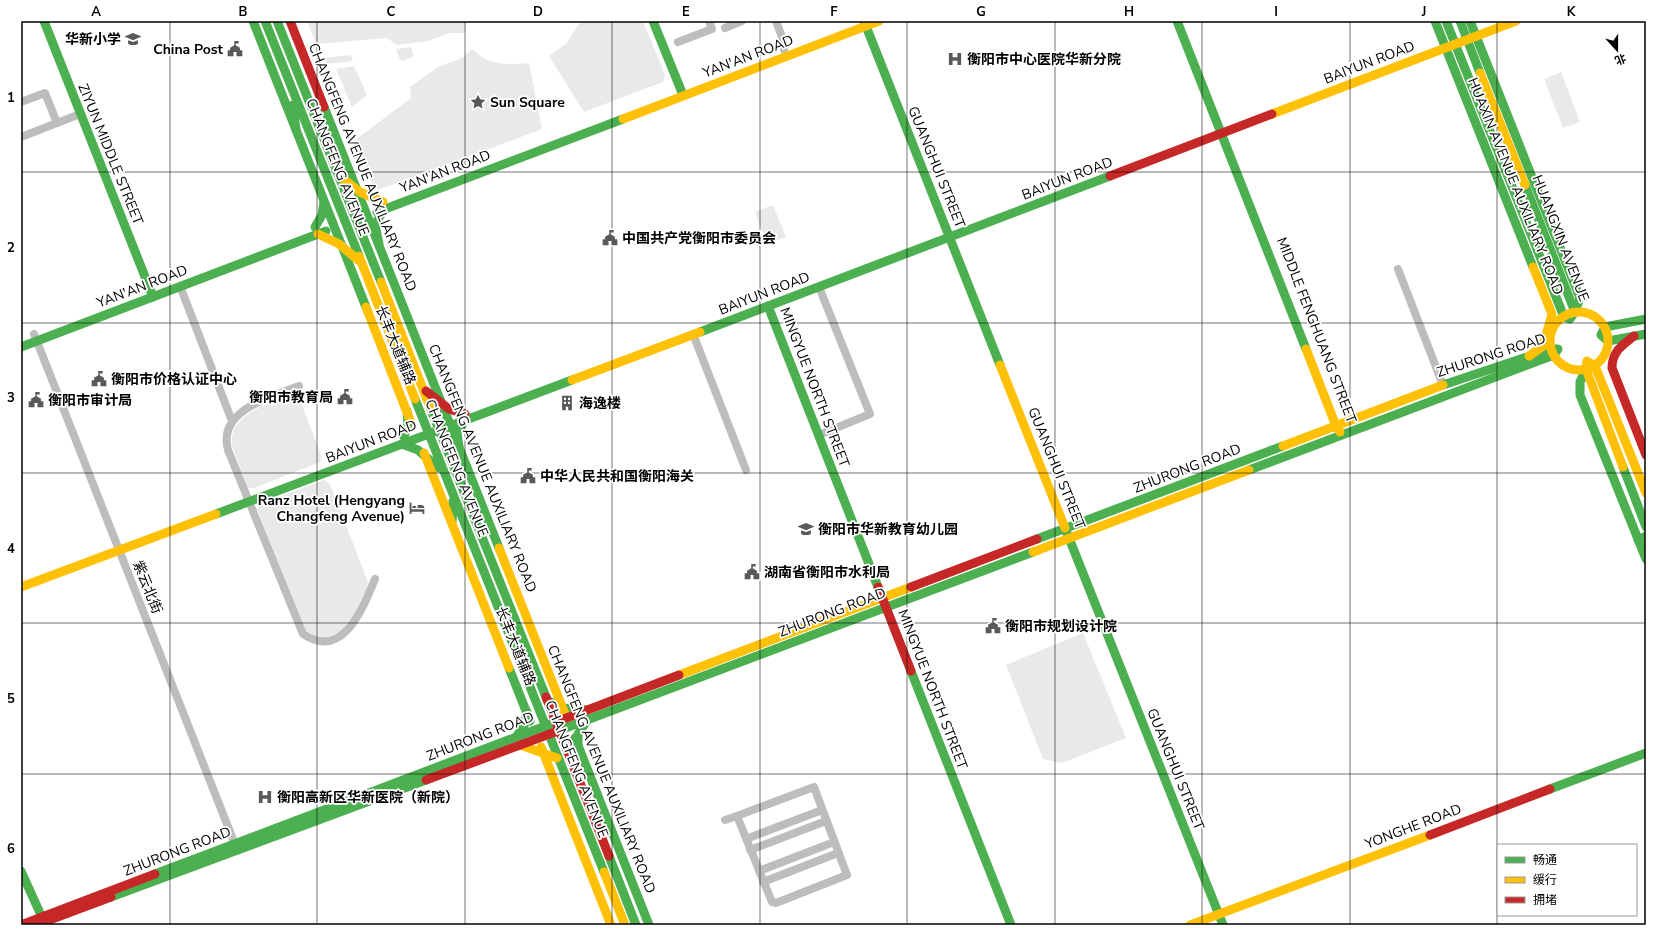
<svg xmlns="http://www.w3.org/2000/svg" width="1667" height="946" font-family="'Nunito Sans','Noto Sans SC',sans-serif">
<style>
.green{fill:#e9e9e9}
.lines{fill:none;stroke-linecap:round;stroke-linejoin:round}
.street{stroke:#bdbdbd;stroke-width:8}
.fast{stroke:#4caf50;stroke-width:9}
.slow{stroke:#ffc107;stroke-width:9}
.jam{stroke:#c62828;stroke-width:9}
.grid{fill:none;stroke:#000;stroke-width:1;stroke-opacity:0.55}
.labels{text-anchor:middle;stroke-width:3.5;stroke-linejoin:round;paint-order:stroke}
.poi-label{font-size:14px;font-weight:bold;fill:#000;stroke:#fff;text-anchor:start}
.street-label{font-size:14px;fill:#000;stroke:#fff}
.neatline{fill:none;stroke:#000;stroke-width:1.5}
.grid-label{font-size:13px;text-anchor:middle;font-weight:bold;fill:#000}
</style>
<rect width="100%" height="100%" fill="#fff"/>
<!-- green -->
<g class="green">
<polygon points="307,21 466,21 465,33 450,33 428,41 397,45 387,38 316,44"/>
<polygon points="581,21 643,21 665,75 663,82 584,112 549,56 566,44"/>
<polygon points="411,47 414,56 403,61 400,60 396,49"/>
<path d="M472,49C489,66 507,65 529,63L542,129L378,190L374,188L355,140L411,98L410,87L438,67L462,58Z"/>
<polygon points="351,55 353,61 325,64 323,58"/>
<polygon points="354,66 367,95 352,107 336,69"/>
<polygon points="1561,72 1580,122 1563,128 1544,79"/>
<polygon points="773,205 786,237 767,244 755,212"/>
<path d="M294,393L298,395L322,457L320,462L254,488H248L233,449C224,415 271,403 294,393Z"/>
<polygon points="324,480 330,484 368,582 367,588 359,610 340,632 324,638 317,637 306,631 257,509 260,504"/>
<polygon points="1083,633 1126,738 1062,763 1043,759 1006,665"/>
</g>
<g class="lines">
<!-- street -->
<g class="street">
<polyline points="776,21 782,37 784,50"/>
<polyline points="725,28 742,21"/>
<polyline points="678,42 712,29 709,21"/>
<polyline points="21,102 45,93 57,123"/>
<polyline points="21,137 80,114"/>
<polyline points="1398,269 1443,385"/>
<polyline points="180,286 232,421"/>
<polyline points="34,334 236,847"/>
<polyline points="693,334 746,470"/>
<path d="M299,386C271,397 217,410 228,450L303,634C343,661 363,608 375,579"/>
<polyline points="819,435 870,414 819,287"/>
<polyline points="725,820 737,816 814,787 847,875 776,903 772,902 737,816"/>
<polyline points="746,839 822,810"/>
<polyline points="750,850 826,821"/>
<polyline points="759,871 834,842"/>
<polyline points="763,882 838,853"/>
</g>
<!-- fast -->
<g class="fast">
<polyline points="44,21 153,297"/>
<polyline points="253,21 366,307"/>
<polyline points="265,21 359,256"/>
<polyline points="277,21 381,282"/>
<polyline points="653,21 683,95"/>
<polyline points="864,21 1000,365"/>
<polyline points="1177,21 1306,349"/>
<polyline points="1435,21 1533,267"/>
<polyline points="1446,21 1564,317 1570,319 1575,312 1525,185"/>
<polyline points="1460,21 1480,73"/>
<polyline points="1470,21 1580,298 1575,312"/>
<polyline points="293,105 296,130"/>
<polyline points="324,107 499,548"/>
<polyline points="377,212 623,119"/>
<polyline points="315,227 322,215 324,202"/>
<path d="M379,243C374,225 374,222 386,208"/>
<polyline points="768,306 878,587"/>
<polyline points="1646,319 1605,327 1601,335 1608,341 1646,334"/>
<polyline points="700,332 1110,176"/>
<polyline points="21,347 326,231"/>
<polyline points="1586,369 1580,382 1580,395 1646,559"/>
<polyline points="415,399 604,872"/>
<polyline points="430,407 546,697"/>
<polyline points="404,437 408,424 407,411"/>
<polyline points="402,444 418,450 439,468"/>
<polyline points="459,447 457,433 465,420"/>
<polyline points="1623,467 1646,527"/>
<polyline points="1249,470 1554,355 1558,349 1551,349 1443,385"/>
<polyline points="216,514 572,380"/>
<polyline points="452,523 453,501"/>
<polyline points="1065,528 1223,925"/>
<polyline points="1037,539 1283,446"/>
<polyline points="1638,540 1646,536"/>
<polyline points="509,668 530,721"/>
<polyline points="911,671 1011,925"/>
<polyline points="547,700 563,708 587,710"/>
<polyline points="555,732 1033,552"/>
<polyline points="516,737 524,726 527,712"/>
<polyline points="575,738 649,925"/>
<polyline points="578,747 578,734 588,719"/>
<polyline points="1550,789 1646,753"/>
<polyline points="609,856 636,925"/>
<polyline points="21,871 45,924"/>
<polyline points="155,874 556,722"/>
<polyline points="111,897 426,780"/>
</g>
<!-- slow -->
<g class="slow">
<polyline points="1480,73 1525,185"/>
<polyline points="1272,114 1516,21"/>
<polyline points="623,119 879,21"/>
<polyline points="341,177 360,192 383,202"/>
<polyline points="318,234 339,244 358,260"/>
<polyline points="359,256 415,399"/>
<polyline points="381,282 430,407"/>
<polyline points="366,307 410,420"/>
<circle cx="1579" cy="341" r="29"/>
<polyline points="1306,349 1336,426 1340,432"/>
<polyline points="1529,356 1543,346 1552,314 1533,267"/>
<polyline points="1000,365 1065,528"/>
<polyline points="572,380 700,332"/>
<polyline points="1283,446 1443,385"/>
<polyline points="424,453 509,668"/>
<polyline points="1623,467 1586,369 1587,361 1595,366 1646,493"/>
<polyline points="499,548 565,714"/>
<polyline points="1033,552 1249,470"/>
<polyline points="21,587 216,514"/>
<polyline points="679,675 911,587"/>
<polyline points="520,745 557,758"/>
<polyline points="541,747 611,925"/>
<polyline points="604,872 625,925"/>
<polyline points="1190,925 1430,835"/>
</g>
<!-- jam -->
<g class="jam">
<polyline points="290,21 324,107"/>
<polyline points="1110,176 1272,114"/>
<path d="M1634,336C1622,345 1612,352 1612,368L1646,455"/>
<polyline points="426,391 449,409 465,414"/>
<polyline points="878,587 911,671"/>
<polyline points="911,587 1037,539"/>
<polyline points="546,697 609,856"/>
<polyline points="556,722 679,675"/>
<polyline points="426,780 555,732"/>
<polyline points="1430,835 1550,789"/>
<polyline points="21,925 155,874"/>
<polyline points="36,925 111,897"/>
</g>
</g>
<!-- grid -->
<path class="grid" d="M170,21V925M317,21V925M465,21V925M612,21V925M760,21V925M907,21V925M1055,21V925M1202,21V925M1350,21V925M1497,21V925M21,172H1646M21,323H1646M21,473H1646M21,623H1646M21,774H1646"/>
<!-- icons -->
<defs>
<symbol id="school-bare" viewBox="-9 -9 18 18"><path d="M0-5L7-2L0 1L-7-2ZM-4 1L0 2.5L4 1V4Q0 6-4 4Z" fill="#595959" stroke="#fff" stroke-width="2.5" paint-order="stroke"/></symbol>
<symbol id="civic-bare" viewBox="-9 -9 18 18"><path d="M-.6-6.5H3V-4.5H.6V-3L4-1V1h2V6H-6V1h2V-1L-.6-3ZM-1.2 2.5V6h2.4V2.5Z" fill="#595959" stroke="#fff" stroke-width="2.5" paint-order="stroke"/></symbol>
<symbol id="hospital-bare" viewBox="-9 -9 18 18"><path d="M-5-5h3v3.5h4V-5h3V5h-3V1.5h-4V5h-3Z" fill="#595959" stroke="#fff" stroke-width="2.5" paint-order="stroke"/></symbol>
<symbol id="sight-bare" viewBox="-9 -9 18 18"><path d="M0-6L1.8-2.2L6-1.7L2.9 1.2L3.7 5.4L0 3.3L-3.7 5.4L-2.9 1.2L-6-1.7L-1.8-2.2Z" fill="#595959" stroke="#fff" stroke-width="2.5" paint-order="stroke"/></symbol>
<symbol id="building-bare" viewBox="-9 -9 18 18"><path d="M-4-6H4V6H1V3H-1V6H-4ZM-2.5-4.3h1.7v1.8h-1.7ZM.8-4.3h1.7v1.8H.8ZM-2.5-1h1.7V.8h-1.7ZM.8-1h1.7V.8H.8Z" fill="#595959" stroke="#fff" stroke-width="2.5" paint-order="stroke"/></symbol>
<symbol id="hotel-bare" viewBox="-9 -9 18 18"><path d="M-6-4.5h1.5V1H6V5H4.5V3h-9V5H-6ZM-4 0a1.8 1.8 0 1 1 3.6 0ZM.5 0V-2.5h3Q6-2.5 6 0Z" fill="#595959" stroke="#fff" stroke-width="2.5" paint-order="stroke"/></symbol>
</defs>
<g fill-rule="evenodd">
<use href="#school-bare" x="122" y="28" width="22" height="22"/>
<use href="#civic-bare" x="224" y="38" width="22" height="22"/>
<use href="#hospital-bare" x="944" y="48" width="22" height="22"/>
<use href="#sight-bare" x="467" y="91" width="22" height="22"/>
<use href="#civic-bare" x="599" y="227" width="22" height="22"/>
<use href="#civic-bare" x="88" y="368" width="22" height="22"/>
<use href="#civic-bare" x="334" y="386" width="22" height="22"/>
<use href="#civic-bare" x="25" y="389" width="22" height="22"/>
<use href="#building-bare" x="556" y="392" width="22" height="22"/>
<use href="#civic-bare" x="517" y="465" width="22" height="22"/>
<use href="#hotel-bare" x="406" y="497" width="22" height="22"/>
<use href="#school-bare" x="795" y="518" width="22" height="22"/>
<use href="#civic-bare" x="741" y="561" width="22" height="22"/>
<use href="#civic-bare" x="982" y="615" width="22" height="22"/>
<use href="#hospital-bare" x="254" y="786" width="22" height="22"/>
</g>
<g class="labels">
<!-- poi labels -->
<g class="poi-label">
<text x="121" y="44" text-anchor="end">华新小学</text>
<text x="223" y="54" text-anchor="end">China Post</text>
<text x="967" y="64">衡阳市中心医院华新分院</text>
<text x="490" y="107">Sun Square</text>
<text x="622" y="243">中国共产党衡阳市委员会</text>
<text x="111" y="384">衡阳市价格认证中心</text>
<text x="333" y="402" text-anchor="end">衡阳市教育局</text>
<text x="48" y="405">衡阳市审计局</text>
<text x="579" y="408">海逸楼</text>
<text x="540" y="481">中华人民共和国衡阳海关</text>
<text x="405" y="505" text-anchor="end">Ranz Hotel (Hengyang<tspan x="405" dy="16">Changfeng Avenue)</tspan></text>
<text x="818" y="534">衡阳市华新教育幼儿园</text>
<text x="764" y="577">湖南省衡阳市水利局</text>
<text x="1005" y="631">衡阳市规划设计院</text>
<text x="277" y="802">衡阳高新区华新医院（新院）</text>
</g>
<!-- street labels -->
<g class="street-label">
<text transform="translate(748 56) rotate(-21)" y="5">YAN'AN ROAD</text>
<text transform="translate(1369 62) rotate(-21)" y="5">BAIYUN ROAD</text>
<text transform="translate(111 154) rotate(68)" y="5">ZIYUN MIDDLE STREET</text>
<text transform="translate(338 167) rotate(68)" y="5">CHANGFENG AVENUE</text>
<text transform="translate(363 167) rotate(68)" y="5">CHANGFENG AVENUE AUXILIARY ROAD</text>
<text transform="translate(937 167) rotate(68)" y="5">GUANGHUI STREET</text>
<text transform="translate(445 171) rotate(-21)" y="5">YAN'AN ROAD</text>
<text transform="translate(1067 178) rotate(-21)" y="5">BAIYUN ROAD</text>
<text transform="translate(1516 186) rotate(68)" y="5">HUAXIN AVENUE AUXILIARY ROAD</text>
<text transform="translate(1561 238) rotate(69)" y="5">HUANGXIN AVENUE</text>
<text transform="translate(142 286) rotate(-21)" y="5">YAN'AN ROAD</text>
<text transform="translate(764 293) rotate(-21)" y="5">BAIYUN ROAD</text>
<text transform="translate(1317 330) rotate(69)" y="5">MIDDLE FENGHUANG STREET</text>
<text transform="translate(396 345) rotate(68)" y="5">长丰大道辅路</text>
<text transform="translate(1491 355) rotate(-18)" y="5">ZHURONG ROAD</text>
<text transform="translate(815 387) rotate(69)" y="5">MINGYUE NORTH STREET</text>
<text transform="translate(371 441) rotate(-21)" y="5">BAIYUN ROAD</text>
<text transform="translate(457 468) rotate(68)" y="5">CHANGFENG AVENUE</text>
<text transform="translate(483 468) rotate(68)" y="5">CHANGFENG AVENUE AUXILIARY ROAD</text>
<text transform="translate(1057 468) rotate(68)" y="5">GUANGHUI STREET</text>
<text transform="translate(1187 468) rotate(-21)" y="5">ZHURONG ROAD</text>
<text transform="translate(148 587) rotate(68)" y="5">紫云北街</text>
<text transform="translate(832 612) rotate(-21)" y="5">ZHURONG ROAD</text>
<text transform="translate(516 646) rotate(68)" y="5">长丰大道辅路</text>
<text transform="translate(933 689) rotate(69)" y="5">MINGYUE NORTH STREET</text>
<text transform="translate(480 736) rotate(-21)" y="5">ZHURONG ROAD</text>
<text transform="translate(577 769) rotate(68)" y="5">CHANGFENG AVENUE</text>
<text transform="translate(602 769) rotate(68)" y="5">CHANGFENG AVENUE AUXILIARY ROAD</text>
<text transform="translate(1176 769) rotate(68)" y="5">GUANGHUI STREET</text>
<text transform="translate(1413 826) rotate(-21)" y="5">YONGHE ROAD</text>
<text transform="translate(177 851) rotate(-21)" y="5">ZHURONG ROAD</text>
</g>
</g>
<!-- border -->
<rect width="1667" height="946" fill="none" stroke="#ffffff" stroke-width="44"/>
<!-- legend -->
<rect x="1497" y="844" width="140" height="72" fill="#ffffff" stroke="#999999"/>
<rect x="1505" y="857" width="20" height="6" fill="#4caf50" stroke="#999999"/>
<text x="1533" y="864" font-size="12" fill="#000000">畅通</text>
<rect x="1505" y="877" width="20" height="6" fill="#ffc107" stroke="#999999"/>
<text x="1533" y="884" font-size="12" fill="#000000">缓行</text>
<rect x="1505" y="897" width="20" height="6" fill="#c62828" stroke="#999999"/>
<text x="1533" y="904" font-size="12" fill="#000000">拥堵</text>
<!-- north arrow -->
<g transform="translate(1617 50) rotate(159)" stroke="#ffffff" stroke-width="3" paint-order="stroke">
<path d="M0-3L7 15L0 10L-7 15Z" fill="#000000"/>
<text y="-6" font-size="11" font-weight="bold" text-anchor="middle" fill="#000000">北</text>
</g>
<rect x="22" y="22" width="1623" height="902" class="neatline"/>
<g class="grid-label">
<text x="96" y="16">A</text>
<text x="243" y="16">B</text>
<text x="391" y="16">C</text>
<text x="538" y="16">D</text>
<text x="686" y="16">E</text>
<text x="834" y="16">F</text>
<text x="981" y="16">G</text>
<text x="1129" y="16">H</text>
<text x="1276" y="16">I</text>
<text x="1424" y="16">J</text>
<text x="1571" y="16">K</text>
<text x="11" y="102">1</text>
<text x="11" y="252">2</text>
<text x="11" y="402">3</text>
<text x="11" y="553">4</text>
<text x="11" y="703">5</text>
<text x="11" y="853">6</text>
</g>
</svg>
